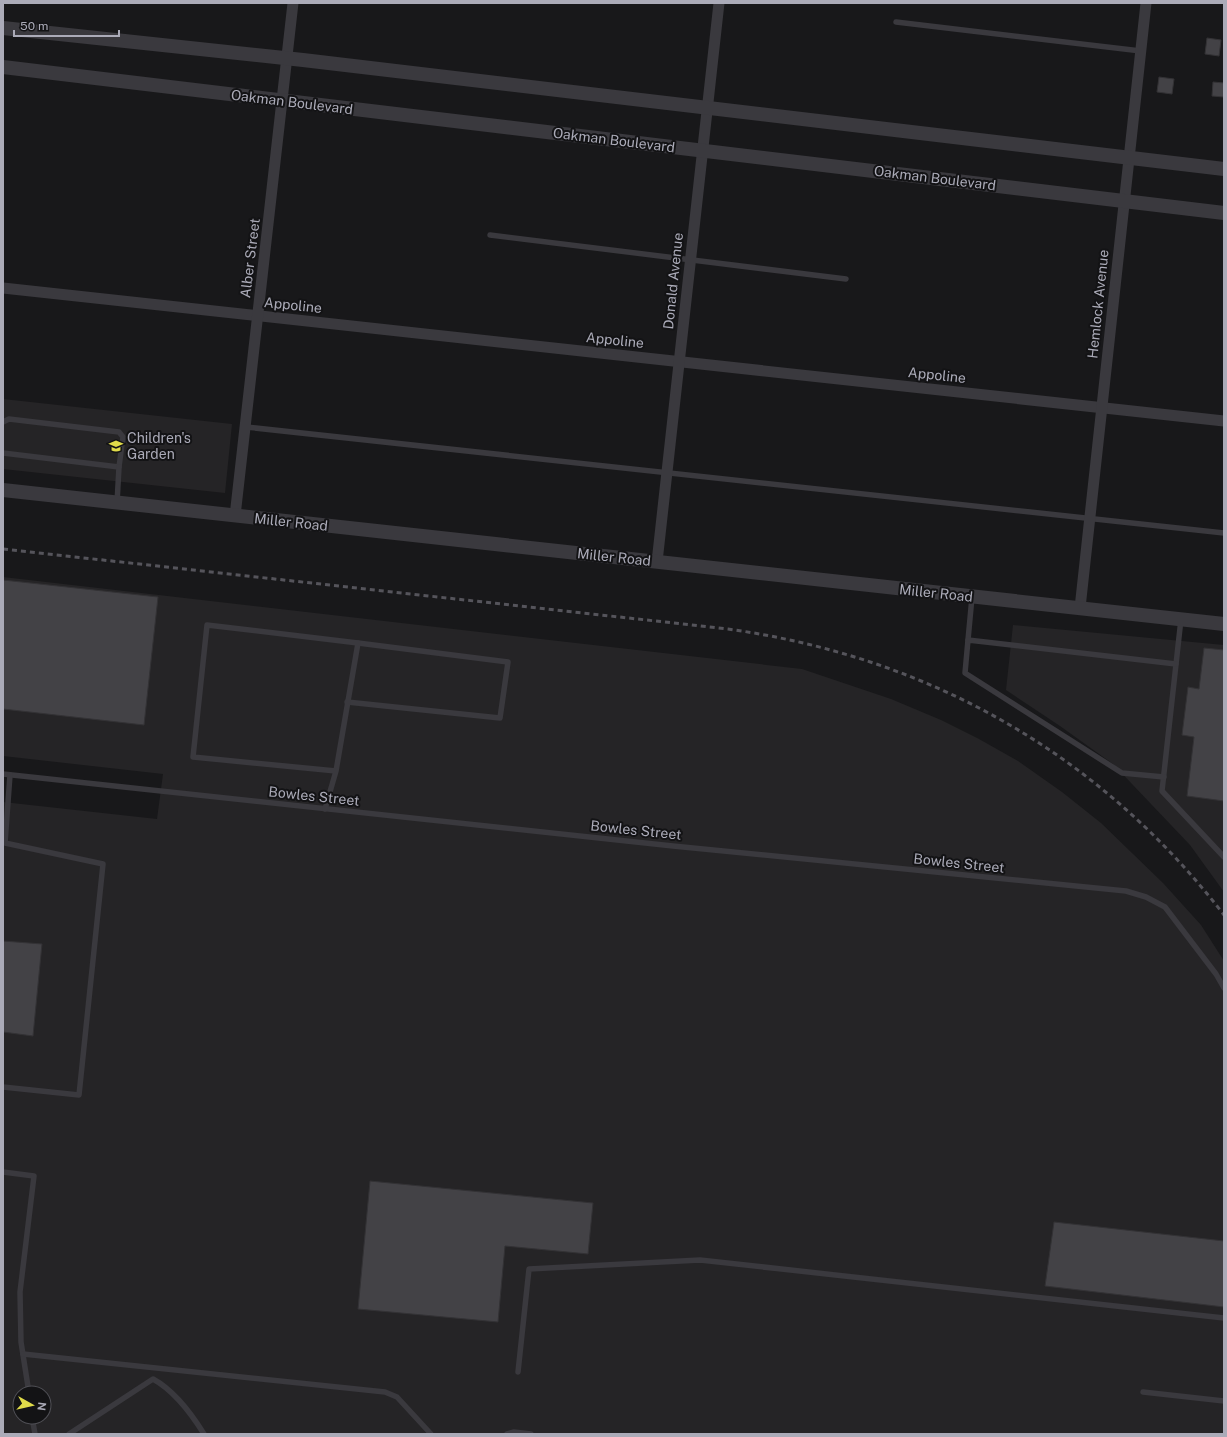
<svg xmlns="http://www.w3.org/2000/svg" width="1227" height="1437" font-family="'Public Sans',sans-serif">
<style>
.built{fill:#252426;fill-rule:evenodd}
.building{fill:#434246;stroke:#333235}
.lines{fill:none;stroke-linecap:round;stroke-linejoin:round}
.service{stroke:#3a393e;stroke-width:5.5}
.minor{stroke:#3a393e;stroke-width:11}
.tertiary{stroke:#3a393e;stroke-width:14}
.rail{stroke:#55545b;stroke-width:3;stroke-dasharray:5 4;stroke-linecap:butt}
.labels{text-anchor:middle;stroke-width:4;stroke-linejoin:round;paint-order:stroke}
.street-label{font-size:14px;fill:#ababb8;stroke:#131315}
.poi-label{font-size:14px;fill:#ababb8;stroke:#131315;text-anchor:start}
</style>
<rect width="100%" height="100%" fill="#18181a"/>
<!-- built -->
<g class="built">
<polygon points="3,399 232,424 225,493 3,469"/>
<path d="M3,577L802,669L891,699L941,720L979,739L1018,761L1062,792L1101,823L1163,883L1201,925L1224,961V1434H3V802L157,819L163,774L3,756ZM20,1393H44V1417H20Z"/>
<polygon points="1013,625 1224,645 1224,892 1190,845 1113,764 1060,726 1006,690"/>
</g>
<!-- building -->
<g class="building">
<polygon points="1207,38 1221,40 1219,56 1205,54"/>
<polygon points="1159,77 1174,79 1172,94 1157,92"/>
<polygon points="1213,82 1224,83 1224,97 1212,96"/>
<polygon points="3,580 158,597 144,725 3,709"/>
<polygon points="1204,648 1224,650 1224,801 1187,796 1194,737 1182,735 1188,687 1199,689"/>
<polygon points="3,941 42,944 33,1036 3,1032"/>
<polygon points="370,1181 593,1203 588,1254 505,1246 498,1322 358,1309"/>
<polygon points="1054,1222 1224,1241 1224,1307 1045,1286"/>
</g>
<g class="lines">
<!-- service -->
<g class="service">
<polyline points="896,22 1141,51"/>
<polyline points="490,235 846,279"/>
<polyline points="3,422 9,419 119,432 123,437 119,467 3,453"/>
<polyline points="246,427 1224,533"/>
<polyline points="117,503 119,467"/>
<polyline points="1181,619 1162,791 1224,857"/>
<polyline points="968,640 972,597"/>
<polyline points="347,702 500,718 508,662 358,643"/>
<polyline points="3,774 673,846 1126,891 1146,897 1165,907 1216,974 1224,988"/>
<polyline points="1164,777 1122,773 965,673 968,640 1176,664"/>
<polyline points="325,809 336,771 358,643 207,625 193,757 336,771"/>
<polyline points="3,1087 79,1095 103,864 5,843 10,775"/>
<polyline points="3,1172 34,1176 20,1292 21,1342 29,1393"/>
<polyline points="23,1354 385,1392 397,1397 431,1434"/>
<polyline points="518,1372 529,1269 700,1260 1224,1318"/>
<polyline points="1143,1392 1224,1401"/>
<polyline points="32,1417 35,1434"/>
<path d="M69,1434L153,1379C175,1391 191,1413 204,1434"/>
<polyline points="507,1434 514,1432 531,1434"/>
</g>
<!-- minor -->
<g class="minor">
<polyline points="3,288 1224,421"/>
<polyline points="235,516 293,3"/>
<polyline points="657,562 719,3"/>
<polyline points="1080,608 1146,3"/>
</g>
<!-- tertiary -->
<g class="tertiary">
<polyline points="3,28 303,60 1224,169"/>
<polyline points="3,67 1224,213"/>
<polyline points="3,490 1224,624"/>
</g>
<!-- rail -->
<path class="rail" d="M3,549L728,629C929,657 1100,754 1224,915"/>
</g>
<!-- icons -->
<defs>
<symbol id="school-bare" viewBox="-9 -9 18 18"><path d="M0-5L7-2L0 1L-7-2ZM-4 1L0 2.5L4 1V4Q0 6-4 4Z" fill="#e0db4a" stroke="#131315" stroke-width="2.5" paint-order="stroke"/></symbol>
</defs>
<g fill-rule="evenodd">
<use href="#school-bare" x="106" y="436" width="20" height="20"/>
</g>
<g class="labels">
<!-- street labels -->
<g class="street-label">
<text transform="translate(292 102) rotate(7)" y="5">Oakman Boulevard</text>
<text transform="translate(614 140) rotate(7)" y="5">Oakman Boulevard</text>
<text transform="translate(935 178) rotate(7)" y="5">Oakman Boulevard</text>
<text transform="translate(250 258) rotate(-83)" y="5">Alber Street</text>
<text transform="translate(673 281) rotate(-84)" y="5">Donald Avenue</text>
<text transform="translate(1098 304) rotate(-84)" y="5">Hemlock Avenue</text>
<text transform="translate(293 305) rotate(6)" y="5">Appoline</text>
<text transform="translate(615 340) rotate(6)" y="5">Appoline</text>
<text transform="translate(937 375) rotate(6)" y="5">Appoline</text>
<text transform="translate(291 522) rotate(6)" y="5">Miller Road</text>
<text transform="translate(614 557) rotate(6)" y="5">Miller Road</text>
<text transform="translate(936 593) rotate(6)" y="5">Miller Road</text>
<text transform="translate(314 796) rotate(6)" y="5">Bowles Street</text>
<text transform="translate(636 830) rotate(6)" y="5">Bowles Street</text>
<text transform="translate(959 863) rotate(6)" y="5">Bowles Street</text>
</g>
<!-- poi labels -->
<g class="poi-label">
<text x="127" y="443">Children's<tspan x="127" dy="16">Garden</tspan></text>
</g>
</g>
<!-- border -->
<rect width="1227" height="1437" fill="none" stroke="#ababb8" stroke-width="8"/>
<!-- north arrow -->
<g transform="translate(32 1405) rotate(98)"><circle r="19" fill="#131315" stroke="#505056"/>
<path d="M0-3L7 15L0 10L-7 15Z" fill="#e0db4a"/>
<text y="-6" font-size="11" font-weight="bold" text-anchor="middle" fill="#ababb8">N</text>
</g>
<!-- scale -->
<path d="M14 30v6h105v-6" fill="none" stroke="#ababb8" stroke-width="2"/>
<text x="20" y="30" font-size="12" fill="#ababb8" stroke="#131315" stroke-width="3" paint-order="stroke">50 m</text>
</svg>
